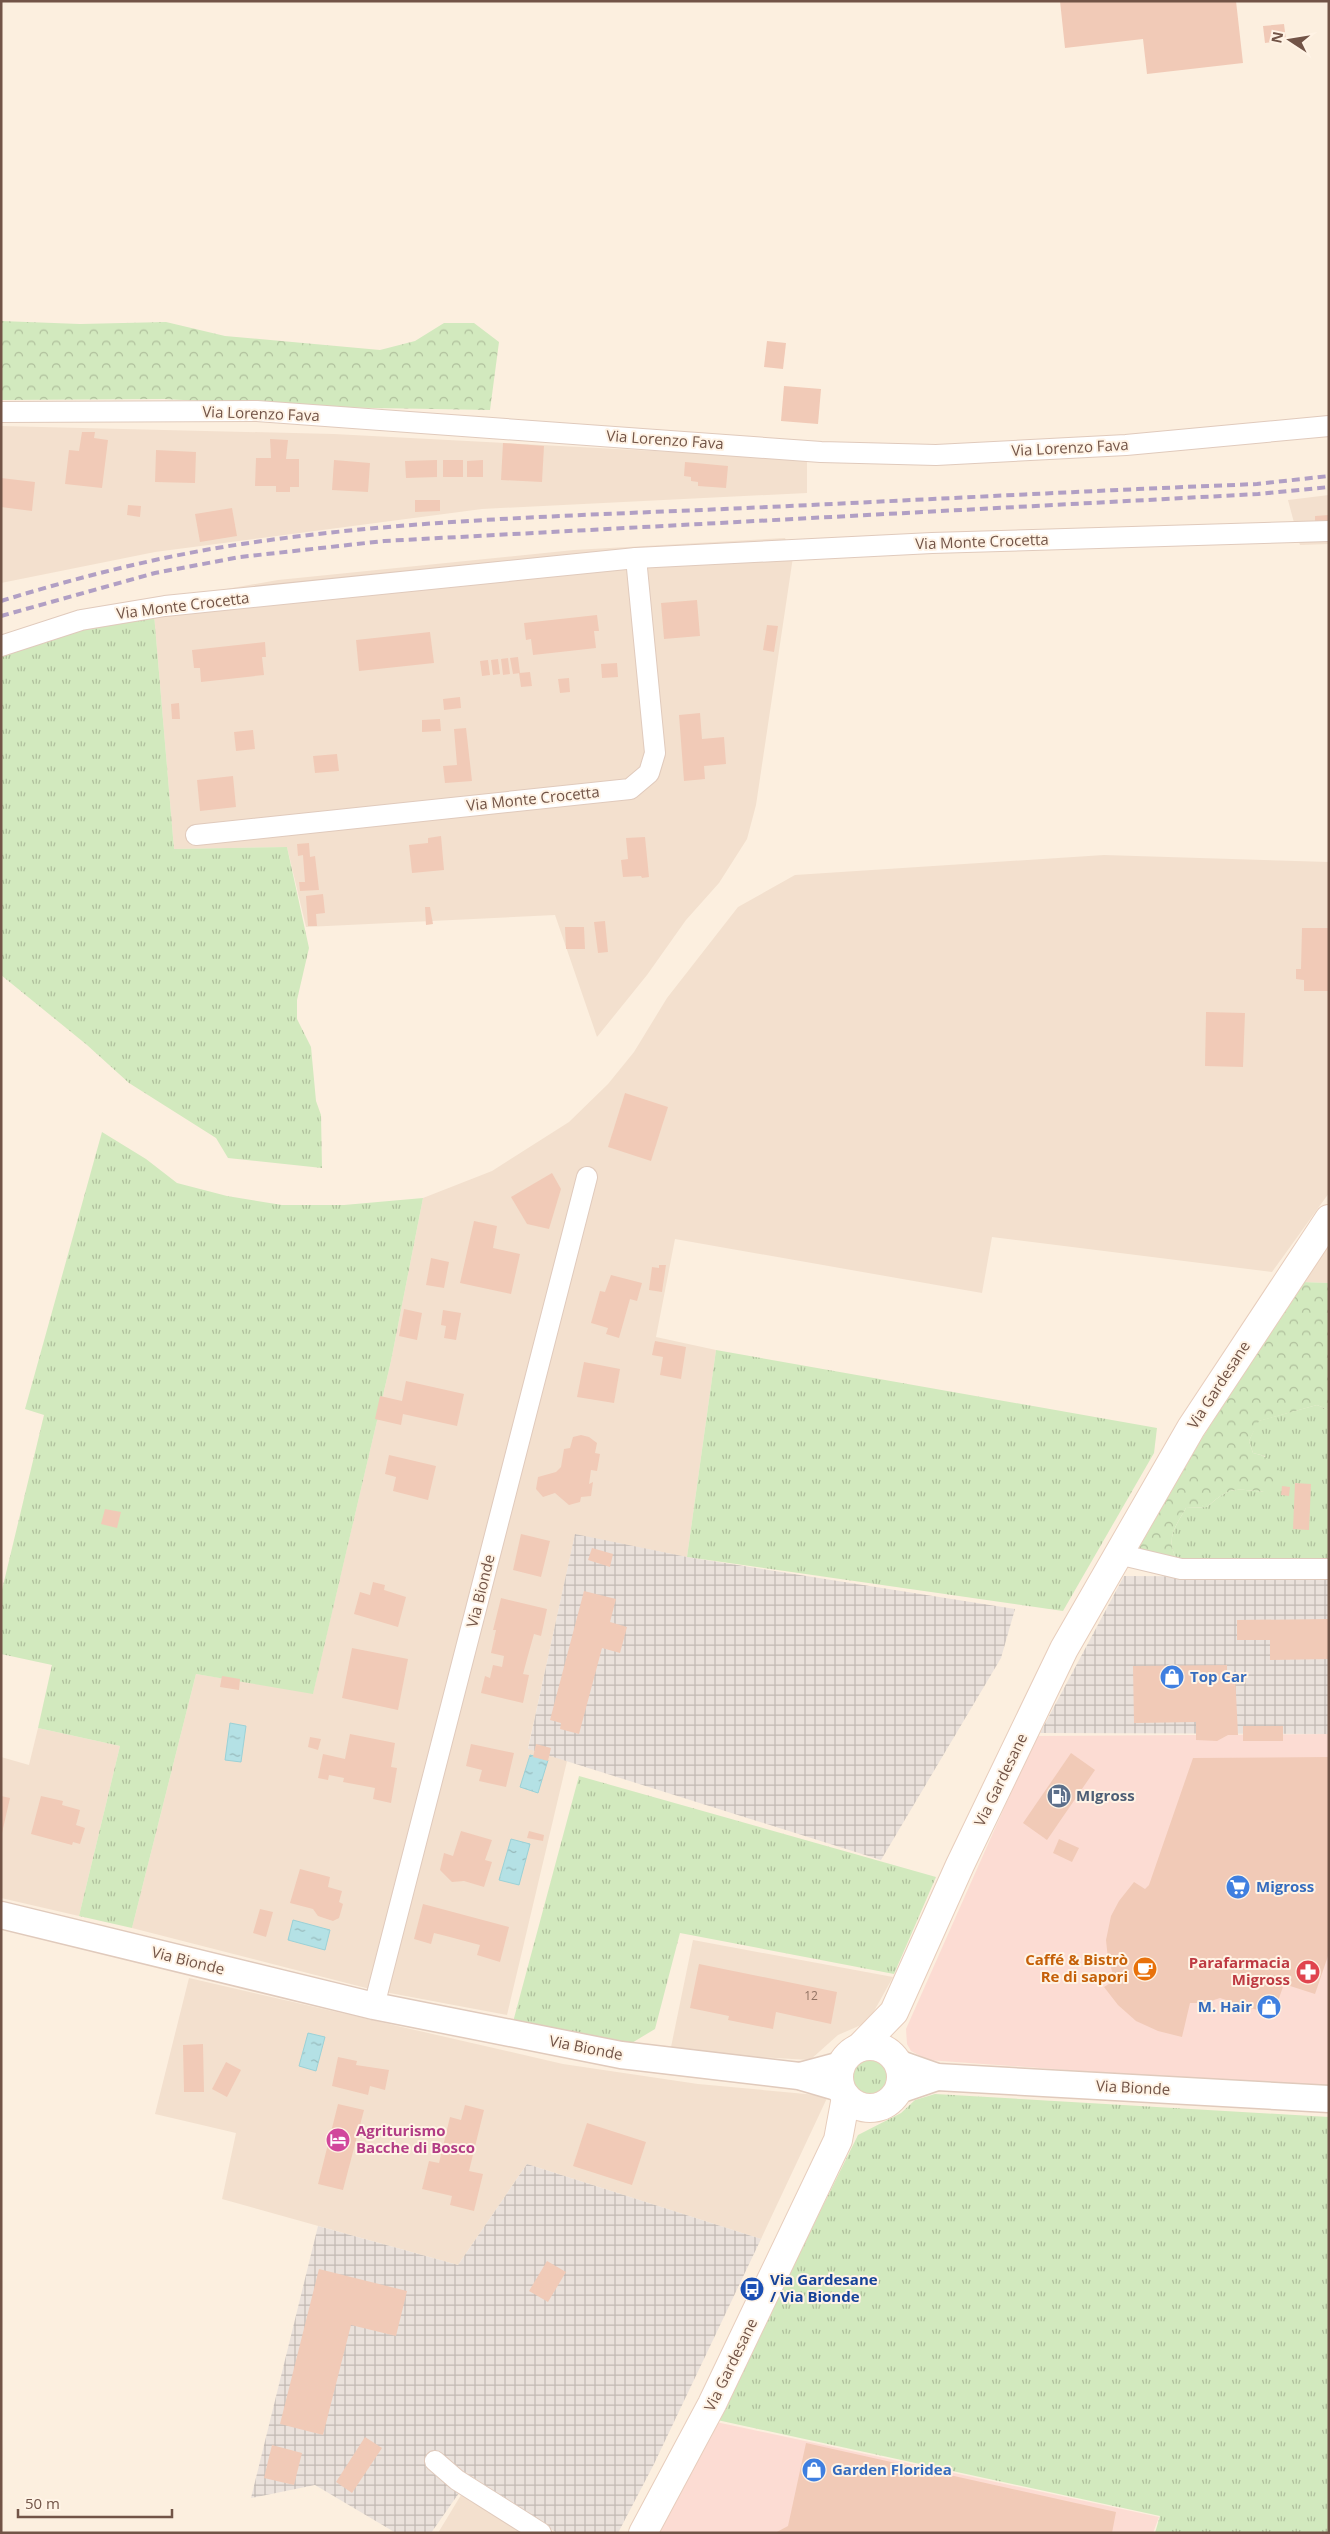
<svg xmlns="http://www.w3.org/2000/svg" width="1330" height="2534" font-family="'Open Sans',sans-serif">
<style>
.residential{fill:#f3e0ce}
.commercial{fill:#fcdcd3}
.industrial{fill:url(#industrial-grid)}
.grass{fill:url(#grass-tufts)}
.forest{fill:url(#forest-crowns)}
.water{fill:url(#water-ripples);stroke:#9bd1d6}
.building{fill:#f1cab7}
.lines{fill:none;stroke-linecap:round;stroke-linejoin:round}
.minor-casing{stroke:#e0cabc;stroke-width:22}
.tertiary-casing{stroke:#e0cabc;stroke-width:29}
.secondary-casing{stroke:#e7cdbc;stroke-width:30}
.minor{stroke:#fff;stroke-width:20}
.tertiary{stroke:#fff;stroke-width:26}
.secondary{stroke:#fff;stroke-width:28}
.rail{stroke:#b19fc4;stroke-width:4;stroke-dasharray:8 5;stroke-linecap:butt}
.labels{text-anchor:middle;stroke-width:4;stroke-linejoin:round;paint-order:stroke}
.number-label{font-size:12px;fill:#927263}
.street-label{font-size:15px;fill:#725447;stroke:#fff3e5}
.shop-label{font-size:15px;font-weight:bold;fill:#366cbe;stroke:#fff3e5;text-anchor:start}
.service-label{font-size:15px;font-weight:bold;fill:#4e5e75;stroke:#fff3e5;text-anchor:start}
.food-label{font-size:15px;font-weight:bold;fill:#c56008;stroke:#fff3e5;text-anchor:end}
.health-label{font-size:15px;font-weight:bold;fill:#be3a42;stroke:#fff3e5;text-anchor:end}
.hotel-label{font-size:15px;font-weight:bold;fill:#b23c85;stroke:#fff3e5;text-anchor:start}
.transit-label{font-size:15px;font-weight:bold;fill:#164399;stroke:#fff3e5;text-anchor:start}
</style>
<defs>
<pattern id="industrial-grid" width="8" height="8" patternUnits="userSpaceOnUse" patternTransform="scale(1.25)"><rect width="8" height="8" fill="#eae1db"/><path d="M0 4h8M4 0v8" fill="none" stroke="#c2b9b3"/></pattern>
<pattern id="grass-tufts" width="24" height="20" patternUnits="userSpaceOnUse" patternTransform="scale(1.25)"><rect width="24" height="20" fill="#d2e9be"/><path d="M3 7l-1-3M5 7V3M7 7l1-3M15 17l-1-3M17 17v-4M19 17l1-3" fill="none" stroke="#afbf9c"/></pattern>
<pattern id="forest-crowns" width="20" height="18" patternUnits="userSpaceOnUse" patternTransform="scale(1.25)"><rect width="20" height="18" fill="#d2e9be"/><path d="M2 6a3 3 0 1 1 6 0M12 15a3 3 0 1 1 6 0" fill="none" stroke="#afbf9c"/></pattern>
<pattern id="water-ripples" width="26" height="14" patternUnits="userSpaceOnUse" patternTransform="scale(1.25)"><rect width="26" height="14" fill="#b4e1e5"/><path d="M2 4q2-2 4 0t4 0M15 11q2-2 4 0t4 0" fill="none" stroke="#97b9bb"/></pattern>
</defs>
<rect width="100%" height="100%" fill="#fcefdf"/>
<!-- residential -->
<g class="residential">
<polygon points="1,426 334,434 807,459 807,493 482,509 155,552 1,583"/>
<polygon points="1329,495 1329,544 1300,545 1288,500"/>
<polygon points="785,538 793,557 756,805 747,839 719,883 686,920 647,975 597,1037 555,915 306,927 287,847 174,849 153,602 278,580 574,550"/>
<polygon points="1104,855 1329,862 1329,1193 1272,1272 992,1237 982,1293 675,1239 656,1337 716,1350 687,1557 575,1535 528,1748 567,1761 507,2015 374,1990 132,1928 196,1674 313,1693 391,1361 423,1198 492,1171 569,1122 608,1084 634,1052 667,998 738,907 795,875"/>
<polygon points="1329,1241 1329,1283 1301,1282"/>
<polygon points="38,1728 120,1746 79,1916 1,1898 1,1757 29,1765"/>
<polygon points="693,1940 893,1977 868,2022 838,2035 810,2060 670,2052"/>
<polygon points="189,1978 563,2064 698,2084 828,2096 761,2239 527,2164 458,2265 222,2199 236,2133 155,2114"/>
<polygon points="461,2495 523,2533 438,2533"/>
</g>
<!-- commercial -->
<g class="commercial">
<polygon points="1329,1734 1329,2089 928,2060 911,2051 907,2044 906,2029 1036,1736"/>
<polygon points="716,2422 1159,2517 1153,2533 658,2533"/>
</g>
<!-- industrial -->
<g class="industrial">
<polygon points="575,1534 687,1557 1015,1609 1001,1658 881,1860 528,1749"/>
<polygon points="1124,1576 1329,1577 1329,1734 1040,1733"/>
<polygon points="527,2164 761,2239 654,2464 618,2533 557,2533 471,2476 431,2533 396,2533 315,2485 251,2498 318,2226 458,2265"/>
</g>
<!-- grass -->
<g class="grass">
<polygon points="153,602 174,849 287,847 309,948 297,1000 297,1019 311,1047 316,1101 321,1115 322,1168 228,1158 216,1138 129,1083 87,1045 1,975 1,642"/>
<polygon points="102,1132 146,1159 177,1183 227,1196 282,1205 344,1205 423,1198 391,1361 313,1694 196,1674 132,1928 79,1916 120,1746 38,1728 52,1665 1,1654 1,1594 44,1415 25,1409"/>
<polygon points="716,1350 1157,1428 1154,1453 1063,1611 687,1557"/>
<path d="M1317,1405L1329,1410V1561L1178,1562C1165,1539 1174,1529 1186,1508L1207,1507C1229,1487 1234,1488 1264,1492L1265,1456L1253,1453L1249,1441L1258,1421Z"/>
<polygon points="579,1776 936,1877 894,1974 680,1933 655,2029 625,2047 513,2022"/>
<circle cx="870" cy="2078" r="24"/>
<polygon points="935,2094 1329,2117 1329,2533 1155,2533 1160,2516 717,2420 858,2135 901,2113 915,2100"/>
</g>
<!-- forest -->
<g class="forest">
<polygon points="1,321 80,324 166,322 225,336 380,350 415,341 444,323 474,323 499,342 490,410 318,407 164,399 1,400"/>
<path d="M1301,1282L1329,1283V1410L1317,1405L1259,1421L1249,1441L1253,1453C1267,1456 1274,1461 1281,1474L1279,1482L1264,1492C1234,1488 1229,1487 1207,1507L1186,1508C1174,1529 1165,1539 1178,1562H1129L1156,1511Z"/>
</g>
<!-- water -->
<g class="water">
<polygon points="230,1723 246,1726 241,1762 225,1760"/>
<polygon points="530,1755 548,1760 538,1793 520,1787"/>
<polygon points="511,1839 530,1844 519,1885 499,1880"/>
<polygon points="293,1920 330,1930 325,1950 288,1940"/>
<polygon points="308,2033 325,2037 316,2071 299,2066"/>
</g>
<!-- building -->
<g class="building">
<polygon points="1060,1 1236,1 1243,63 1147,74 1143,39 1065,48"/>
<polygon points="1284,24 1286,40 1265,43 1263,26"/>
<polygon points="767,341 786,343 783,369 764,367"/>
<polygon points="784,386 821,389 818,424 781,421"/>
<polygon points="82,432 95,432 94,438 108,440 102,488 65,484 69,450 79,451"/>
<polygon points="270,439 288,440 286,459 299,459 299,487 290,487 290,492 276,492 276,486 255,486 256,458 271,458"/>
<polygon points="503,443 544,446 542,482 501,480"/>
<polygon points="156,450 196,452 195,483 155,482"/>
<polygon points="334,460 370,463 368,492 332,490"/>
<polygon points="437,460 437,477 406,478 405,461"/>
<rect x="443" y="460" width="20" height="17"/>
<polygon points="483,460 483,477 467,477 467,461"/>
<polygon points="685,462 728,466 726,488 698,486 698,482 691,481 691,477 684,476"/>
<polygon points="1,478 35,482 32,511 1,507"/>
<polygon points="415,500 440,500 440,511 415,512"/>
<polygon points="128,505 141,506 140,517 127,515"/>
<polygon points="232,508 237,536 200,542 195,514"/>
<polygon points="1329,515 1329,529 1315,526 1315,516"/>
<polygon points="697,600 700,636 664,639 661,603"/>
<polygon points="597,615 599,631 594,631 596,648 533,655 531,639 526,640 524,623"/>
<polygon points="767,625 778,626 774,652 763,650"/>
<polygon points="430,632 434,663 359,671 356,640"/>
<polygon points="265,642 266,657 262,657 264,675 201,682 200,668 194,668 192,650"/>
<polygon points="518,657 520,673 513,674 510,658"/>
<polygon points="508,658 510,674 503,675 501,659"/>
<polygon points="498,659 500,674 493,675 491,660"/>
<polygon points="488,660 490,675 482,676 480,661"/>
<polygon points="617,663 618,677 602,678 601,664"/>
<polygon points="530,672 532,686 521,687 519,673"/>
<polygon points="569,678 570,692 560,693 558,679"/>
<polygon points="460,697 461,708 444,710 443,699"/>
<polygon points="179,703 180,719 172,719 171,704"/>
<polygon points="700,713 702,739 724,737 726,764 704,766 705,779 684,781 679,715"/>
<polygon points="440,719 441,731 422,732 422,720"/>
<polygon points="466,728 472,781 445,783 443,766 457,765 454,729"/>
<polygon points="253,730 255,749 236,751 234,732"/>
<polygon points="337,754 339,771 315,773 313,756"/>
<polygon points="233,776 236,807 200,811 197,780"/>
<polygon points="441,836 444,870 412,873 409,845 428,843 428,838"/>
<polygon points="645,837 649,877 642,878 641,876 623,877 621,860 628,859 626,838"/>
<polygon points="309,843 310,857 315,856 319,890 300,891 299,882 305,882 303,855 298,856 297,844"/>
<polygon points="323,894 325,913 316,914 317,926 308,926 306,896"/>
<polygon points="425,907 430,907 433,924 426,925"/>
<polygon points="605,921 608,952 598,953 594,922"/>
<polygon points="565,927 584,927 585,949 566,949"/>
<polygon points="1302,928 1329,928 1328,991 1304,991 1304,980 1296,979 1296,969 1301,969"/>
<polygon points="1206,1012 1245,1013 1243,1067 1205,1066"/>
<polygon points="625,1093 668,1107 651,1161 608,1147"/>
<polygon points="552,1173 561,1189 549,1229 527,1224 511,1197"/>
<polygon points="474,1221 497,1226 493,1248 520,1254 511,1294 460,1283"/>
<polygon points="431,1258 449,1262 444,1288 426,1285"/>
<polygon points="659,1265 666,1265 662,1292 649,1290 652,1267 659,1268"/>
<polygon points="611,1275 642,1283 637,1301 630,1299 619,1338 606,1334 608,1328 591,1323 600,1291 605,1292"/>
<polygon points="404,1309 422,1313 417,1340 399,1336"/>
<polygon points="443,1310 461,1313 456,1340 444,1338 446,1326 441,1325"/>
<polygon points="655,1341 686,1347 681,1379 660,1375 663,1357 652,1355"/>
<polygon points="584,1362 620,1369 614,1403 577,1397"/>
<polygon points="406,1381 464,1394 457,1426 403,1414 401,1425 375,1419 380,1396 402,1401"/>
<polygon points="581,1435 589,1437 597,1443 595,1453 600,1454 597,1471 591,1470 589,1484 593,1482 591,1496 581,1497 580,1502 569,1505 555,1493 543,1497 536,1489 538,1477 556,1472 561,1467 564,1449 570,1448 573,1437"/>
<polygon points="389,1455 436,1466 428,1500 393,1491 396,1477 385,1474"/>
<polygon points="1295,1483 1311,1484 1309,1530 1293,1529"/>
<polygon points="1282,1486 1290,1487 1289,1496 1281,1495"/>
<polygon points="105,1509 121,1512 117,1528 101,1524"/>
<polygon points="521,1534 550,1541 541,1577 513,1570"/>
<polygon points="592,1548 613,1554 610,1567 588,1560"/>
<polygon points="373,1582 385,1585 384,1590 406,1597 398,1627 354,1614 360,1592 370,1595"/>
<polygon points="584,1591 616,1599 610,1622 627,1627 620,1653 602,1648 579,1734 560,1729 561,1723 550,1720"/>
<polygon points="501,1598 547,1609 541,1636 534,1634 527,1659 523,1674 529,1675 523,1703 481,1693 485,1676 490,1678 493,1665 502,1667 504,1656 491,1653 496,1630 493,1630"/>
<polygon points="1329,1619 1329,1659 1270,1660 1270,1640 1237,1640 1237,1620"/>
<polygon points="352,1648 408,1659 398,1710 342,1698"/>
<polygon points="1227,1665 1227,1673 1235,1673 1238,1735 1228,1735 1217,1741 1196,1740 1196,1722 1134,1723 1133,1666"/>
<polygon points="222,1676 240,1679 239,1690 220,1687"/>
<rect x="1243" y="1726" width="40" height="15"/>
<polygon points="350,1734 395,1743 391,1767 397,1768 391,1803 373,1799 375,1788 343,1782 344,1778 329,1775 328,1780 318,1778 323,1754 345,1759"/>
<polygon points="310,1737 321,1739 318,1750 308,1747"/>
<polygon points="471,1744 514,1753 506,1787 479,1781 482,1770 466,1766"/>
<polygon points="536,1744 551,1748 548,1761 533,1757"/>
<polygon points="1071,1753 1095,1770 1047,1840 1023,1823"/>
<polygon points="1329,1757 1329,1953 1315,1994 1284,1984 1273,2015 1220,1998 1205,2003 1190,2003 1182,2037 1158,2031 1136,2021 1118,2005 1104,1987 1115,1980 1108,1959 1106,1940 1111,1916 1119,1901 1134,1882 1145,1889 1149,1885 1193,1758"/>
<polygon points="1,1796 10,1798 2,1833 1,1833"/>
<polygon points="41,1796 63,1801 62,1805 80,1810 76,1825 85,1828 80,1844 73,1842 72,1845 31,1834"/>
<polygon points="461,1831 492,1840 485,1860 492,1862 484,1887 464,1881 452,1882 440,1870 444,1853 453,1856"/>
<polygon points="529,1831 544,1835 543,1841 527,1838"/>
<polygon points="1059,1839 1079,1848 1072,1862 1053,1853"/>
<polygon points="300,1869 330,1877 328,1887 342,1891 339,1902 343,1904 339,1918 333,1921 318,1916 313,1909 290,1903"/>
<polygon points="423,1904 509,1927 500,1962 477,1955 480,1945 446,1936 434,1933 431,1944 414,1939"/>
<polygon points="260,1909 273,1912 266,1937 253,1933"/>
<polygon points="699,1964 837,1992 831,2024 776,2012 773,2029 728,2020 729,2016 690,2008"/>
<polygon points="203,2044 204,2092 184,2092 183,2045"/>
<polygon points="338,2057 357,2061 356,2065 389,2070 385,2090 370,2086 368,2095 332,2086"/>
<polygon points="226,2062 241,2070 227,2097 212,2089"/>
<polygon points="338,2104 364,2110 343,2190 318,2184"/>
<polygon points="465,2105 484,2110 469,2171 483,2174 474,2211 450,2205 452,2196 422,2189 429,2161 439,2163 450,2117 461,2120"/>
<polygon points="587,2123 646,2142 632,2185 573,2166"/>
<polygon points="547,2261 566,2272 548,2302 529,2291"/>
<polygon points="319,2269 407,2291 396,2336 351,2325 323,2435 280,2424"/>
<polygon points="365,2437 382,2448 352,2493 336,2482"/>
<polygon points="806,2443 1116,2512 1112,2533 775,2533 788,2526"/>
<polygon points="272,2445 302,2453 294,2485 264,2478"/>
</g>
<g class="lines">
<defs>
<g id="minor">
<polyline points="1,412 257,411 821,452 936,455 1126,445 1329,426"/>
<polyline points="1,646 81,620 165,606 636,558 932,543 1329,531"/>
<polyline points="196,835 630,789 649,773 655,753 636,558"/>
<polyline points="1118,1554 1181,1569 1329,1569"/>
<polyline points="374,2006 587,1177"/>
<polyline points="435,2461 457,2480 541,2533"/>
</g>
<g id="tertiary">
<polyline points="1,1915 374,2006 621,2055 799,2076 840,2088"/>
<polyline points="900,2064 937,2077 1329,2099"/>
<polyline points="800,2076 841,2065"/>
<polyline points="899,2090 937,2077"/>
</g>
<g id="secondary">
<circle cx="870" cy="2077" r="31"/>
<polyline points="860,2047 894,2012 960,1865 1064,1649 1191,1428 1329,1219"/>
<polyline points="643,2533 712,2404 838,2140 846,2097"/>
</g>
</defs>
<!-- minor casing -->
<use href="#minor" class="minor-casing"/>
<!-- tertiary casing -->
<use href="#tertiary" class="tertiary-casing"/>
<!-- secondary casing -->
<use href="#secondary" class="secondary-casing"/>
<!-- minor -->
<use href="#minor" class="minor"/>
<!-- tertiary -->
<use href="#tertiary" class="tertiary"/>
<!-- secondary -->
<use href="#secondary" class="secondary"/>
<!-- rail -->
<g class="rail">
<path d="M1,601C79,577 161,556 242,544C400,520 564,516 724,509C902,501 1079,491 1257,484L1329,476"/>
<polyline points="1,616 155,573 240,557 384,541 1258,494 1329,487"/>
</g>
</g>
<!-- icons -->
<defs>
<symbol id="shop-disc" viewBox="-11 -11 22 22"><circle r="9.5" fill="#3f7fe0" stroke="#fff3e5"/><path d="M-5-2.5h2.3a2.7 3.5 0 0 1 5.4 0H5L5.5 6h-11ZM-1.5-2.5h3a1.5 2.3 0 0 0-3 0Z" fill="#fff"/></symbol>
<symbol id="fuel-disc" viewBox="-11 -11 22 22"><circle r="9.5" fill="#5c6f8a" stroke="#fff3e5"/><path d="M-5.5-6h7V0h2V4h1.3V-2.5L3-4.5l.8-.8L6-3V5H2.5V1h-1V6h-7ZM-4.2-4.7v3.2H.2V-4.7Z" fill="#fff"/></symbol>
<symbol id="supermarket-disc" viewBox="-11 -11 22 22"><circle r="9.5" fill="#3f7fe0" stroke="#fff3e5"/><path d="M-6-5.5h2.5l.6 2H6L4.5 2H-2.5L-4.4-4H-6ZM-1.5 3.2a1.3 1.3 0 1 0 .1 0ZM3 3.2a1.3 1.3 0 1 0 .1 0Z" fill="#fff"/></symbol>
<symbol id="cafe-disc" viewBox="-11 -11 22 22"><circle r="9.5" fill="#e8710a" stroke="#fff3e5"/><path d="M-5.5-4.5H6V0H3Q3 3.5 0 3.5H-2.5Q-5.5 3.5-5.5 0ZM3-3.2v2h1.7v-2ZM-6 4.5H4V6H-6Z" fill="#fff"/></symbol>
<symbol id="pharmacy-disc" viewBox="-11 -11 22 22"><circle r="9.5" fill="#e0444e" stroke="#fff3e5"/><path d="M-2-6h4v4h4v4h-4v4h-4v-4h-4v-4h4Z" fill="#fff"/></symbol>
<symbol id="hotel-disc" viewBox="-11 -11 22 22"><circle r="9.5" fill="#d1479c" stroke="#fff3e5"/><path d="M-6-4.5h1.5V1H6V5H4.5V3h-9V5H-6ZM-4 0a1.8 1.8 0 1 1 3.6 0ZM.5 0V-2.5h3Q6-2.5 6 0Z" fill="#fff"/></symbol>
<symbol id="bus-disc" viewBox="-11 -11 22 22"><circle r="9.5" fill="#1a4fb4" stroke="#fff3e5"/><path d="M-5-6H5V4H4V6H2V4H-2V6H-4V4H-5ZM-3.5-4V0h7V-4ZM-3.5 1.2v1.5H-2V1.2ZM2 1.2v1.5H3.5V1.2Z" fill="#fff"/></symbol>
</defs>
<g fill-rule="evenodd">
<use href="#shop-disc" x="1158" y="1663" width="28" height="28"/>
<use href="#fuel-disc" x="1045" y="1782" width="28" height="28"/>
<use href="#supermarket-disc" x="1224" y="1873" width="28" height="28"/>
<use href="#cafe-disc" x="1131" y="1955" width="28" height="28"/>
<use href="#pharmacy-disc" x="1294" y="1958" width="28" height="28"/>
<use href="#shop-disc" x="1255" y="1993" width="28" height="28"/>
<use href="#hotel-disc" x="324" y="2126" width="28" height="28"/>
<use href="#bus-disc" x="738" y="2275" width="28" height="28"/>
<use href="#shop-disc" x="800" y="2456" width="28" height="28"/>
</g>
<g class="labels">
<!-- number labels -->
<g class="number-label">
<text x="811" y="2000">12</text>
</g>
<!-- street labels -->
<g class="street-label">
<text transform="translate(261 414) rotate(2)" y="5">Via Lorenzo Fava</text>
<text transform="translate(665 440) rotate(4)" y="5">Via Lorenzo Fava</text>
<text transform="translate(1070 448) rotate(-3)" y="5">Via Lorenzo Fava</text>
<text transform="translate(982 542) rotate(-2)" y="5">Via Monte Crocetta</text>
<text transform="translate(183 606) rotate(-7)" y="5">Via Monte Crocetta</text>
<text transform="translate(533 799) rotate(-6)" y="5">Via Monte Crocetta</text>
<text transform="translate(1219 1385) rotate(-57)" y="5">Via Gardesane</text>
<text transform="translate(481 1591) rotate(-76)" y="5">Via Bionde</text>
<text transform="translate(1001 1780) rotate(-64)" y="5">Via Gardesane</text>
<text transform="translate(188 1961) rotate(14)" y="5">Via Bionde</text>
<text transform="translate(586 2048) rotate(11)" y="5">Via Bionde</text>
<text transform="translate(1133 2088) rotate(3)" y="5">Via Bionde</text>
<text transform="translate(731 2365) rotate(-64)" y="5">Via Gardesane</text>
</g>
<!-- shop labels -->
<g class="shop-label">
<text x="1190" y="1682">Top Car</text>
<text x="1256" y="1892">Migross</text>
<text x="1252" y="2012" text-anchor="end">M. Hair</text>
<text x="832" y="2475">Garden Floridea</text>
</g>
<!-- service labels -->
<g class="service-label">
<text x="1076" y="1801">MIgross</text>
</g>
<!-- food labels -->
<g class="food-label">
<text x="1128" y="1965">Caffé &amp; Bistrò<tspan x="1128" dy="17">Re di sapori</tspan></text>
</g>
<!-- health labels -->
<g class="health-label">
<text x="1290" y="1968">Parafarmacia<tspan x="1290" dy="17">Migross</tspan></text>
</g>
<!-- hotel labels -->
<g class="hotel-label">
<text x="356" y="2136">Agriturismo<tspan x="356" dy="17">Bacche di Bosco</tspan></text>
</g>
<!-- transit labels -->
<g class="transit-label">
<text x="770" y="2285">Via Gardesane<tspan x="770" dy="17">/ Via Bionde</tspan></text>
</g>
</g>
<!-- border -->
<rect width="1330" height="2534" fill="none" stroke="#725447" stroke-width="5"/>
<!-- north arrow -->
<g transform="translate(1290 40) rotate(282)" stroke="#fff3e5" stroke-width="4" paint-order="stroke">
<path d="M0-4L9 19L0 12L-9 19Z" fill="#725447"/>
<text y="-8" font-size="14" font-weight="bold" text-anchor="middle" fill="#725447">N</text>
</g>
<!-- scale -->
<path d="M18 2509v8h154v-8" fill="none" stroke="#725447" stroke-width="2.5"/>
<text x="25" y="2509" font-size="15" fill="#725447" stroke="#fff3e5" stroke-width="4" paint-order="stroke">50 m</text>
</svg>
